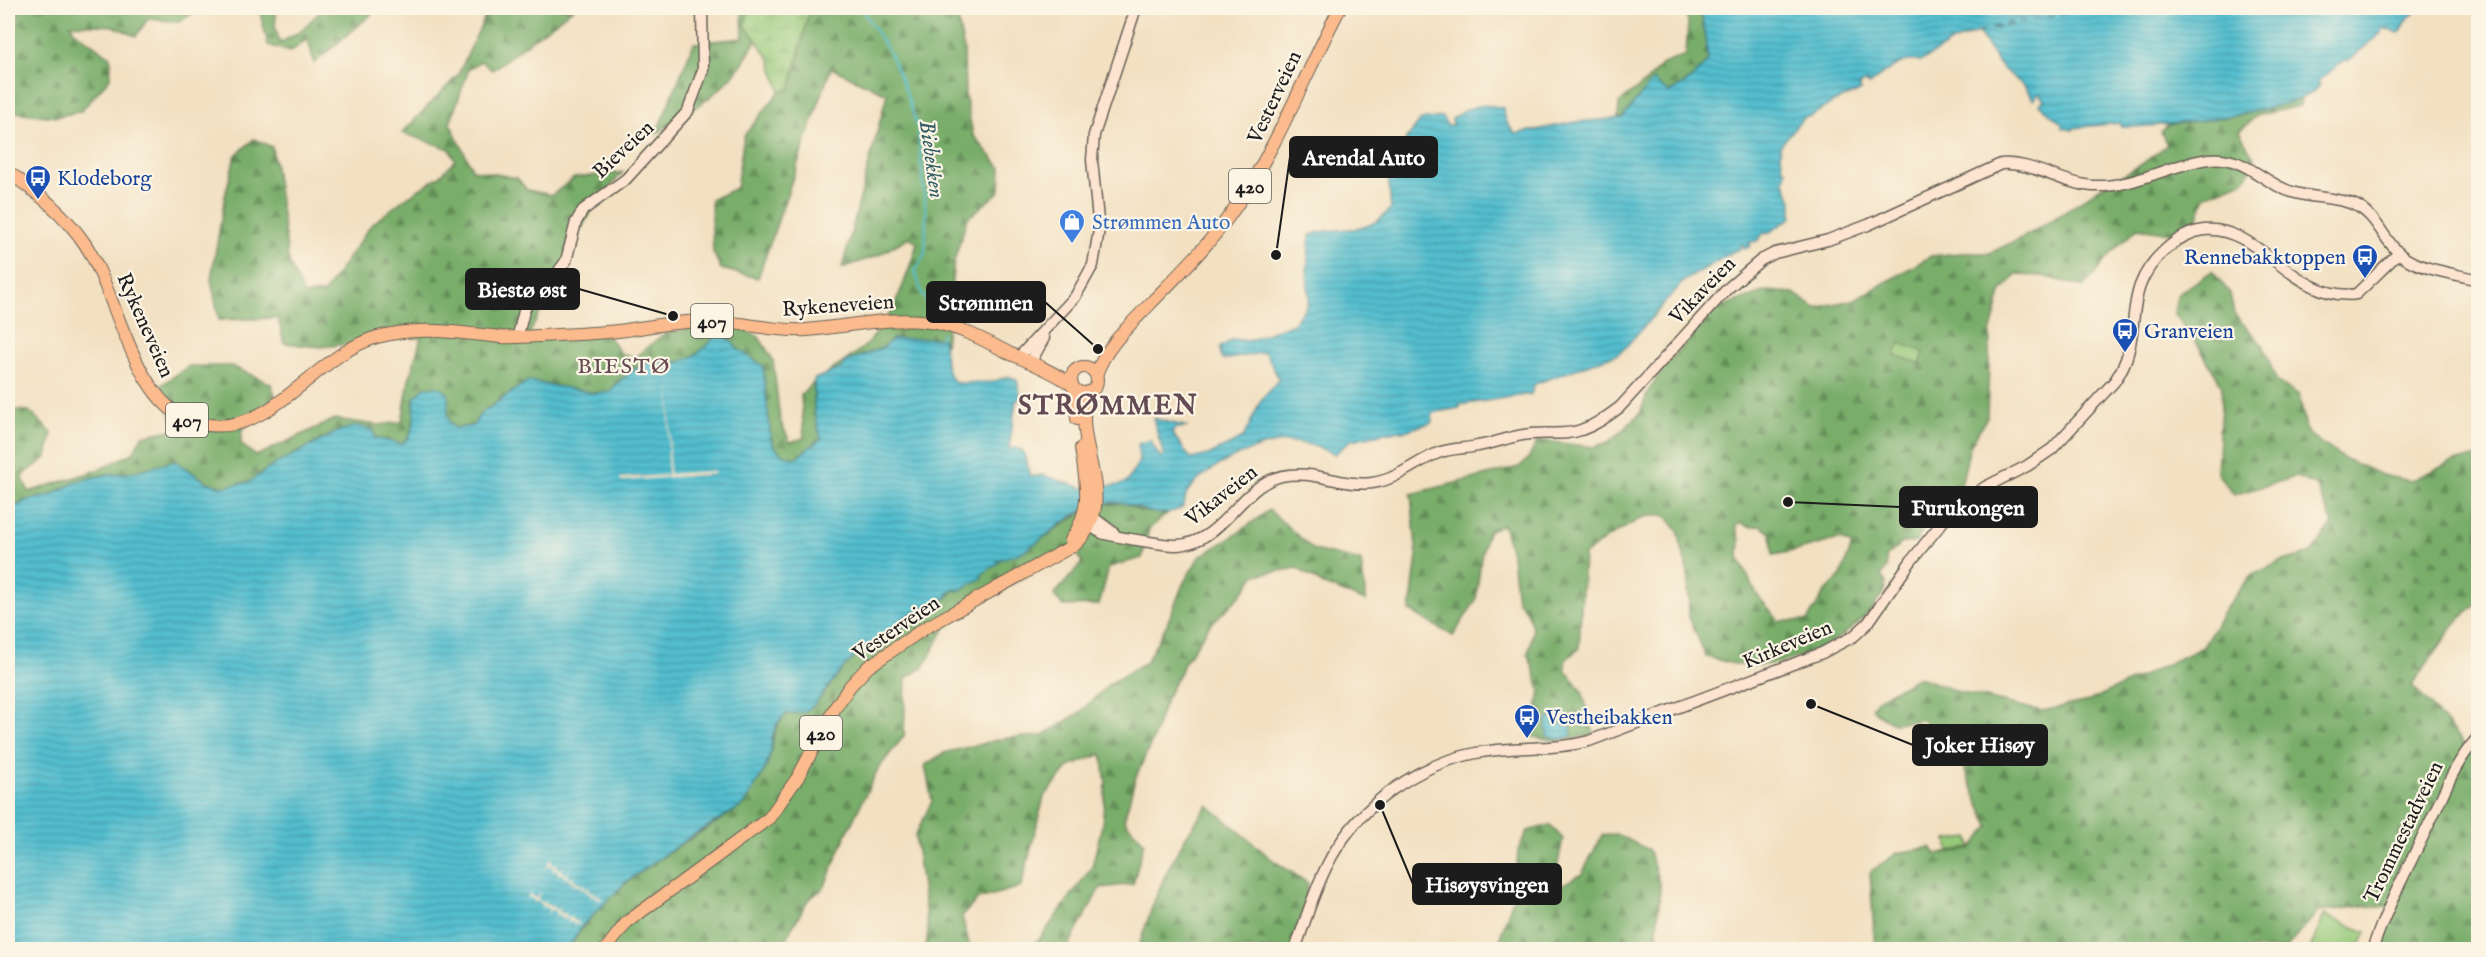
<svg xmlns="http://www.w3.org/2000/svg" width="2486" height="957" font-family="'IM FELL English',serif">
<style>
.forest{fill:url(#forest-firs);stroke:#4a6443;stroke-width:1.5;fill-rule:evenodd}
.wetland{fill:url(#wetland-marsh);stroke:#5a724b;stroke-width:1.5}
.garden{fill:#97c97a;stroke:#5a724b;stroke-width:1.5}
.water{fill:url(#water-rules);stroke:#386d76;stroke-width:1.5}
.pier{fill:#f2e0c1}
.lines{fill:none;stroke-linecap:round;stroke-linejoin:round}
.stream{stroke:#53becf;stroke-width:2}
.ferry{stroke:#325d64;stroke-width:1.5;stroke-dasharray:8 6;stroke-linecap:butt}
.secondary-casing{stroke:#676156;stroke-width:13}
.primary-casing{stroke:#676156;stroke-width:14}
.secondary{stroke:#fde4d1;stroke-width:10}
.primary{stroke:#fbbb8d;stroke-width:12}
.labels{text-anchor:middle;stroke-width:4.5;stroke-linejoin:round;paint-order:stroke}
.shield{fill:#fcf5e5;stroke:#5f5d58;stroke-width:1.5}
.shield-label{font-size:20px;font-weight:bold;fill:#1c1c1c}
.street-label{font-size:21px;fill:#1c1c1c;stroke:#fcf5e5}
.transit-label{font-size:21px;fill:#164399;stroke:#fcf5e5;text-anchor:start}
.shop-label{font-size:21px;fill:#366cbe;stroke:#fcf5e5;text-anchor:start}
.water-label{font-size:22px;font-style:italic;fill:#325d64;stroke:#fcf5e5}
.neighbourhood-label{font-size:22px;letter-spacing:1.5px;fill:#644b53;stroke:#fcf5e5}
.district-label{font-size:27px;font-weight:bold;letter-spacing:1.5px;fill:#644b53;stroke:#fcf5e5}
.leader{fill:none;stroke:#1c1c1c;stroke-width:2}
.callout-dot{fill:#1c1c1c;stroke:#fcf5e5;stroke-width:2}
.callout{fill:#1c1c1c;stroke:#1c1c1c;stroke-width:2}
.callout-label{font-size:22px;text-anchor:middle;font-weight:bold;fill:#fff}
</style>
<defs>
<pattern id="forest-firs" width="22" height="20" patternUnits="userSpaceOnUse" patternTransform="scale(1.5)"><rect width="22" height="20" fill="#79ad6a"/><path d="M5 1l3.5 6h-7zM16 11l3.5 6h-7z" fill="#628c56"/></pattern>
<pattern id="wetland-marsh" width="20" height="14" patternUnits="userSpaceOnUse" patternTransform="scale(1.5)"><rect width="20" height="14" fill="#97c97a"/><path d="M1 5h8M5 5V1M11 12h8M15 12V8" fill="none" stroke="#82ac69"/></pattern>
<pattern id="water-rules" width="6" height="5" patternUnits="userSpaceOnUse" patternTransform="scale(1.5)"><rect width="6" height="5" fill="#53becf"/><path d="M0 2.5h6" fill="none" stroke="#449aa7"/></pattern>
</defs>
<rect width="100%" height="100%" fill="#fcf5e5"/>
<filter id="ink" filterUnits="userSpaceOnUse"><feTurbulence type="fractalNoise" baseFrequency=".0167" numOctaves="2"/><feDisplacementMap in="SourceGraphic" scale="12" xChannelSelector="R" yChannelSelector="G"/><feConvolveMatrix kernelMatrix="1 2 1 2 8 2 1 2 1" color-interpolation-filters="sRGB"/></filter>
<filter id="wash" filterUnits="userSpaceOnUse"><feTurbulence type="fractalNoise" baseFrequency=".008" numOctaves="4" result="noise"/><feDisplacementMap in="SourceGraphic" scale="24" xChannelSelector="R" yChannelSelector="G"/><feGaussianBlur stdDeviation="1.35" result="paint"/><feColorMatrix in="noise" values="0 0 0 0 0 0 0 0 0 0 0 0 0 0 0 0 0 1.4 0 .05"/><feComposite in="paint" operator="in"/></filter>
<g filter="url(#wash)">
<rect width="100%" height="100%" fill="#f2e0c1"/>
<!-- forest -->
<g class="forest">
<polygon points="17,8 201,8 179,22 148,19 136,36 113,26 71,24 74,31 109,56 111,62 110,78 81,111 56,117 15,112 8,120 8,28 19,22"/>
<polygon points="259,8 277,8 275,26 280,43 299,32 324,8 379,8 314,63 308,39 290,52 268,45"/>
<path d="M489,8H574L492,70L481,61L469,69L450,123L473,170L517,178L527,190L552,195L574,178L623,172L595,205L573,243L529,335L606,333L621,354L635,357L664,334L697,327L739,326L759,337L773,360L780,420L790,442L804,438L801,395L814,382V411L821,439L795,458C783,456 775,451 771,439L763,367L738,349L725,335L715,334C711,346 691,360 679,362C669,364 659,359 650,362C634,368 620,379 609,392L594,393L528,381L480,414L473,426L455,428C447,421 445,410 449,400L413,401C418,413 413,436 402,444L375,438L363,427L357,426L331,435L274,465L249,482L222,487L207,482L175,461L128,473L108,474L78,481L51,495L25,501L8,511V424L14,410L29,411L52,433L47,457L22,476L29,492L98,470L133,453L142,436L176,429L160,386L189,366H232L271,384L279,405L242,429L241,444L256,456L335,419L378,425L402,422L409,380L421,338L404,337L321,347L284,343L278,318L219,320L211,279L225,196L235,156L254,139L272,147L289,263L304,295L324,293L371,225L404,199L440,176L455,160L450,149L402,133L458,75Z"/>
<path d="M739,8H749L745,25L756,40C733,89 699,105 656,134L694,43L743,38L742,11Z"/>
<path d="M810,8H931L958,20L964,51L965,94L973,135L1001,168L1000,191L967,219L954,261L945,346L943,339H893L882,348L843,363L845,367L824,375C838,365 857,355 869,342C894,314 907,279 917,243L909,237L877,256L842,268L887,94L831,68L758,278L721,269L713,252L711,200L736,188L744,136L780,91L790,89Z"/>
<polygon points="1685,8 1701,8 1708,61 1690,80 1669,93 1653,81 1622,118 1618,118 1619,103 1647,81 1661,65 1686,55 1688,23"/>
<path d="M2301,97L2300,106L2258,115L2239,131L2255,160L2245,180L2205,196L2196,224L2177,234L2138,228L2112,252L2084,287L2043,276L2016,275L2001,293L1990,334L1987,417L1970,446L1958,499L1945,509L1930,516L1916,542L1902,543L1886,557L1887,568L1881,575L1886,583C1885,593 1879,599 1873,607C1844,643 1789,669 1742,665C1730,664 1718,659 1706,657L1689,617L1688,574L1678,531L1665,515L1643,517L1607,538L1584,555L1579,649L1565,660L1566,671L1582,691L1594,735L1558,741L1533,737L1540,690L1528,653L1533,631L1527,611L1517,601L1512,557L1503,525L1488,531L1481,557L1476,600L1453,636L1410,611L1417,556L1411,494L1519,467L1528,459L1538,440L1594,447L1608,442L1621,432L1640,413L1648,392L1661,371L1717,308L1766,291L1794,293L1815,308L1857,299L1931,256L1960,253H1990L2029,234L2065,212L2101,187L2139,166L2167,145L2161,132L2168,125L2246,114ZM1742,523L1749,527L1761,526L1771,534L1773,555L1799,550L1839,539L1852,545L1841,576L1825,592L1807,621H1779L1758,596L1739,559L1740,540L1736,525Z"/>
<polygon points="2212,271 2230,293 2234,314 2263,345 2277,382 2299,395 2307,433 2343,458 2382,475 2410,481 2450,463 2478,456 2478,604 2458,620 2412,685 2466,746 2478,734 2478,949 2380,949 2394,908 2363,906 2318,912 2285,949 1875,949 1870,872 1897,853 1931,847 1936,854 1971,849 1989,827 1955,747 1944,736 1922,720 1893,723 1875,712 1872,707 1879,698 1919,677 1959,692 2042,711 2089,701 2203,647 2225,609 2250,576 2280,562 2311,553 2333,524 2316,485 2296,477 2234,495 2217,473 2222,386 2200,348 2174,313 2177,295"/>
<path d="M1125,502L1140,511L1167,514L1149,529L1142,558L1109,567L1099,605L1063,606L1054,595L1082,563L1074,547L978,604L944,629L924,667L906,678L904,736L878,769L845,837L824,888L808,900L780,949L568,950C606,884 667,855 728,815C748,802 762,777 770,755C776,735 770,733 786,714L805,712L815,704L843,668L865,648L903,628L902,618L948,597L947,595L998,563L997,561C1010,555 1023,549 1036,542C1069,523 1082,504 1125,502Z"/>
<polygon points="1269,510 1314,550 1361,561 1366,601 1324,585 1297,568 1255,575 1240,596 1210,625 1186,660 1166,699 1153,739 1135,779 1124,820 1144,842 1133,884 1100,888 1067,949 1027,949 1041,937 1092,867 1102,825 1106,783 1102,754 1070,766 1044,797 1021,887 978,899 962,916 970,949 926,949 928,931 915,836 932,801 925,765 944,753 1005,738 1042,736 1079,713 1109,684 1146,662 1167,624 1183,584 1199,557 1235,535"/>
<path d="M1208,805L1274,861L1308,883L1301,925L1293,949L1138,950C1155,893 1172,852 1208,805Z"/>
<polygon points="1550,825 1563,839 1554,882 1560,886 1582,874 1602,835 1616,834 1649,850 1660,886 1656,949 1496,949 1515,893 1518,850 1528,831"/>
</g>
<!-- wetland -->
<polygon class="wetland" points="749,8 810,8 790,89 780,91 770,59 745,25"/>
<!-- garden -->
<g class="garden">
<polygon points="1900,343 1924,352 1920,364 1895,355"/>
<polygon points="1969,837 1971,848 1949,851 1947,840"/>
<polygon points="2324,915 2366,932 2358,949 2310,949"/>
</g>
<!-- water -->
<g class="water">
<path d="M1701,8H2419L2405,22L2399,33L2383,28L2382,32L2348,61L2346,59L2318,81L2320,85C2304,112 2154,128 2121,127L2119,123L2073,128V130L2063,128L2062,124L2039,104L2044,100L2039,94L2033,99L2025,87L2002,68L1978,32L1952,42L1920,62C1901,56 1883,74 1869,85L1867,82L1859,86L1861,90C1853,95 1846,97 1838,100C1825,105 1817,116 1803,118L1780,146L1783,169L1786,170L1784,182L1792,200V217L1767,234L1765,232L1757,241L1749,242L1751,246L1745,249L1743,245L1740,246L1741,249L1734,251L1684,281L1624,349L1617,354L1535,384L1531,394L1459,405L1460,408L1432,413L1433,422L1402,432L1400,430L1351,440L1335,454C1320,448 1302,441 1286,442C1254,444 1208,466 1188,491C1184,496 1186,503 1182,508C1147,524 1137,498 1106,503C1073,508 1050,536 1022,552C1013,557 1007,556 997,561L998,563L981,575L982,578L958,591L956,589L947,594L948,597L903,618V628L865,648L843,668L815,704L805,712L786,714L777,724L772,738L771,752L765,769L744,805L690,837L626,882L582,926L568,949H8V511L25,501L51,495L78,481L108,474L128,473L175,461L207,482L222,487L249,482L274,465L341,430L357,426L373,430L375,438L402,444C416,434 415,412 414,398L425,387H439L448,393C450,406 443,418 455,428L473,426L480,414L528,381L594,393L609,392C620,379 634,368 651,362C659,359 670,364 679,362C691,359 711,346 715,334L725,335L738,349L763,366L771,439C775,451 783,456 795,458L821,439L814,411V379L844,367L843,363L882,348L893,339L937,338L943,339C947,355 942,370 956,383L992,382L1009,376L1017,380L1021,398L1016,401L1009,449L1016,448L1023,451L1031,477L1042,475L1083,488L1119,485L1127,482L1139,461L1138,444L1150,440L1160,457L1164,456L1153,418L1188,427L1175,428L1172,433L1191,459L1208,455L1243,438L1261,400L1279,379L1265,352L1224,360L1221,357L1220,347L1234,339L1248,341L1294,323L1307,305L1309,298L1307,270L1310,235C1338,224 1367,239 1391,208L1387,164L1421,120L1442,117L1447,125H1453L1452,119C1468,106 1483,102 1503,108L1506,121L1515,134L1576,122L1622,118L1653,80L1669,93L1690,80L1708,61Z"/>
<polygon points="1554,716 1561,724 1571,726 1572,736 1561,739 1547,736 1546,721"/>
</g>
<!-- pier -->
<g class="pier">
<polygon points="671,363 669,474 714,471 714,474 621,481 620,478 667,475"/>
<polygon points="553,856 551,863 555,866 559,861 556,867 561,870 565,865 562,871 566,874 571,869 567,875 572,878 576,873 573,879 577,882 581,877 578,882 583,886 587,880 584,886 588,889 591,886 589,890 593,893 596,889 594,893 598,896 602,893 599,897 604,901 598,899 594,904 597,898 593,895 588,900 592,895 587,892 583,897 587,891 583,888 578,893 582,888 577,884 572,889 576,884 571,881 567,885 571,880 566,877 562,882 565,876 560,873 556,878 559,872 555,869 551,874 554,868 549,865 545,869"/>
<polygon points="534,887 530,895 536,898 542,891 537,899 544,903 549,896 545,903 551,907 554,901 552,907 558,911 562,904 559,912 564,914 567,909 565,915 570,918 573,912 571,918 576,922 580,916 577,922 581,927 576,924 572,930 575,924 570,921 566,926 569,920 564,917 560,923 563,917 558,914 553,919 557,913 551,909 547,915 549,909 544,906 540,911 543,905 536,901 532,906 535,901 529,897 525,902"/>
</g>
<g class="lines">
<!-- stream -->
<g class="stream">
<polyline points="861,8 889,52 905,89 918,129 926,214 925,254 915,271 922,294 938,317"/>
<polyline points="940,339 942,333"/>
</g>
<!-- ferry -->
<g class="ferry">
<polyline points="1991,28 2055,8"/>
<polyline points="1978,32 2087,8"/>
</g>
</g>
</g>
<g filter="url(#ink)">
<g class="lines">
<defs>
<g id="secondary">
<polyline points="518,335 524,311 528,302 552,280 566,261 576,222 583,210 626,179 688,111 703,70 702,8"/>
<polyline points="1019,357 1075,297 1093,265 1099,230 1092,160 1094,135 1136,8"/>
<polyline points="1031,362 1044,338"/>
<polyline points="1084,518 1094,518 1114,533"/>
<path d="M1085,519C1090,525 1095,530 1102,533C1110,536 1169,546 1178,545C1224,542 1239,486 1282,476C1313,469 1341,487 1372,483C1397,480 1415,462 1438,453C1451,448 1464,449 1478,446C1496,443 1513,435 1531,434C1548,432 1565,436 1581,430C1596,425 1608,416 1620,407L1727,289L1761,260L1775,253L1828,240L1868,225L2001,164C2031,161 2062,184 2093,186C2135,188 2169,164 2209,159C2245,155 2262,183 2292,192C2313,199 2335,196 2355,205C2377,215 2383,240 2401,255C2417,269 2457,274 2478,280"/>
<path d="M1295,950C1306,918 1316,885 1332,856C1362,804 1416,765 1476,753C1513,745 1552,751 1589,741L1822,653L1854,636L1868,623L1911,561L1945,519L1985,487L2027,466L2052,449L2114,382C2148,335 2116,294 2165,250C2176,240 2188,232 2204,230C2253,225 2287,287 2338,294C2343,294 2350,296 2356,294C2359,292 2391,260 2399,253"/>
<path d="M2372,950C2387,906 2409,866 2429,824C2446,789 2452,767 2478,737"/>
</g>
<g id="primary">
<path d="M8,172C37,192 65,214 85,244C118,294 132,401 192,421C267,447 309,357 377,337C420,325 458,333 501,337C519,338 539,336 557,335C580,334 603,333 626,330C653,326 679,321 706,321C740,321 772,332 806,330C847,327 889,316 930,322C959,326 986,341 1011,354C1032,363 1054,372 1072,385"/>
<circle cx="1084" cy="380" r="13"/>
<path d="M1096,375C1106,346 1129,326 1150,304C1179,274 1208,246 1232,212C1277,149 1304,76 1340,8"/>
<polyline points="1075,390 1077,419"/>
<path d="M1071,540C1093,508 1086,484 1081,448"/>
<path d="M605,950L627,922L769,818L798,777L835,708L850,686L868,667L925,628L1076,544C1122,499 1070,445 1088,392"/>
</g>
</defs>
<!-- secondary casing -->
<use href="#secondary" class="secondary-casing"/>
<!-- primary casing -->
<use href="#primary" class="primary-casing"/>
<!-- secondary -->
<use href="#secondary" class="secondary"/>
<!-- primary -->
<use href="#primary" class="primary"/>
</g>
</g>
<!-- icons -->
<defs>
<symbol id="bus-pin" viewBox="-11 -11 22 30"><path d="M0 17L-7.5 6A9.5 9.5 0 1 1 7.5 6Z" fill="#1a4fb4" stroke="#fcf5e5"/><path d="M-5-6H5V4H4V6H2V4H-2V6H-4V4H-5ZM-3.5-4V0h7V-4ZM-3.5 1.2v1.5H-2V1.2ZM2 1.2v1.5H3.5V1.2Z" fill="#fff"/></symbol>
<symbol id="shop-pin" viewBox="-11 -11 22 30"><path d="M0 17L-7.5 6A9.5 9.5 0 1 1 7.5 6Z" fill="#3f7fe0" stroke="#fcf5e5"/><path d="M-5-2.5h2.3a2.7 3.5 0 0 1 5.4 0H5L5.5 6h-11ZM-1.5-2.5h3a1.5 2.3 0 0 0-3 0Z" fill="#fff"/></symbol>
</defs>
<g fill-rule="evenodd">
<use href="#bus-pin" x="23" y="163" width="30" height="40"/>
<use href="#shop-pin" x="1057" y="207" width="30" height="40"/>
<use href="#bus-pin" x="2350" y="242" width="30" height="40"/>
<use href="#bus-pin" x="2110" y="316" width="30" height="40"/>
<use href="#bus-pin" x="1512" y="702" width="30" height="40"/>
</g>
<g class="labels">
<!-- shield labels -->
<g class="shield">
<rect x="1229" y="169" width="42" height="34" rx="4.5"/>
<rect x="691" y="304" width="42" height="34" rx="4.5"/>
<rect x="166" y="403" width="42" height="34" rx="4.5"/>
<rect x="800" y="716" width="42" height="34" rx="4.5"/>
</g>
<g class="shield-label">
<text x="1250" y="193">420</text>
<text x="712" y="328">407</text>
<text x="187" y="427">407</text>
<text x="821" y="740">420</text>
</g>
<!-- street labels -->
<g class="street-label">
<text transform="translate(1274 97) rotate(-65)" y="7">Vesterveien</text>
<text transform="translate(623 149) rotate(-43)" y="7">Bieveien</text>
<text transform="translate(1702 290) rotate(-46)" y="7">Vikaveien</text>
<text transform="translate(838 305) rotate(-4)" y="7">Rykeneveien</text>
<text transform="translate(146 325) rotate(66)" y="7">Rykeneveien</text>
<text transform="translate(1221 495) rotate(-38)" y="7">Vikaveien</text>
<text transform="translate(896 628) rotate(-34)" y="7">Vesterveien</text>
<text transform="translate(1787 644) rotate(-23)" y="7">Kirkeveien</text>
<text transform="translate(2403 832) rotate(-64)" y="7">Trommestadveien</text>
</g>
<!-- transit labels -->
<g class="transit-label">
<text x="57" y="185">Klodeborg</text>
<text x="2346" y="264" text-anchor="end">Rennebakktoppen</text>
<text x="2144" y="338">Granveien</text>
<text x="1546" y="724">Vestheibakken</text>
</g>
<!-- shop labels -->
<g class="shop-label">
<text x="1092" y="229">Strømmen Auto</text>
</g>
<!-- water labels -->
<g class="water-label">
<text transform="translate(933 159) rotate(82)" y="8">Biebekken</text>
</g>
<!-- neighbourhood labels -->
<g class="neighbourhood-label">
<text x="624" y="373">BIESTØ</text>
</g>
<!-- district labels -->
<g class="district-label">
<text x="1108" y="414">STRØMMEN</text>
</g>
</g>
<!-- callouts -->
<path class="leader" d="M1276 255L1290 157M673 316L579 289M1098 349L1045 302M1788 502L1900 507M1811 704L1913 745M1380 805L1413 884"/>
<g class="callout-dot">
<circle cx="1276" cy="255" r="6"/>
<circle cx="673" cy="316" r="6"/>
<circle cx="1098" cy="349" r="6"/>
<circle cx="1788" cy="502" r="6"/>
<circle cx="1811" cy="704" r="6"/>
<circle cx="1380" cy="805" r="6"/>
</g>
<g class="callout">
<rect x="1290" y="137" width="147" height="40" rx="6"/>
<rect x="466" y="269" width="113" height="40" rx="6"/>
<rect x="927" y="282" width="118" height="40" rx="6"/>
<rect x="1900" y="487" width="137" height="40" rx="6"/>
<rect x="1913" y="725" width="134" height="40" rx="6"/>
<rect x="1413" y="864" width="148" height="40" rx="6"/>
</g>
<g class="callout-label">
<text x="1364" y="165">Arendal Auto</text>
<text x="522" y="297">Biestø øst</text>
<text x="986" y="310">Strømmen</text>
<text x="1968" y="515">Furukongen</text>
<text x="1980" y="752">Joker Hisøy</text>
<text x="1487" y="892">Hisøysvingen</text>
</g>
<!-- margin -->
<rect width="2486" height="957" fill="none" stroke="#fcf5e5" stroke-width="30"/>
</svg>
